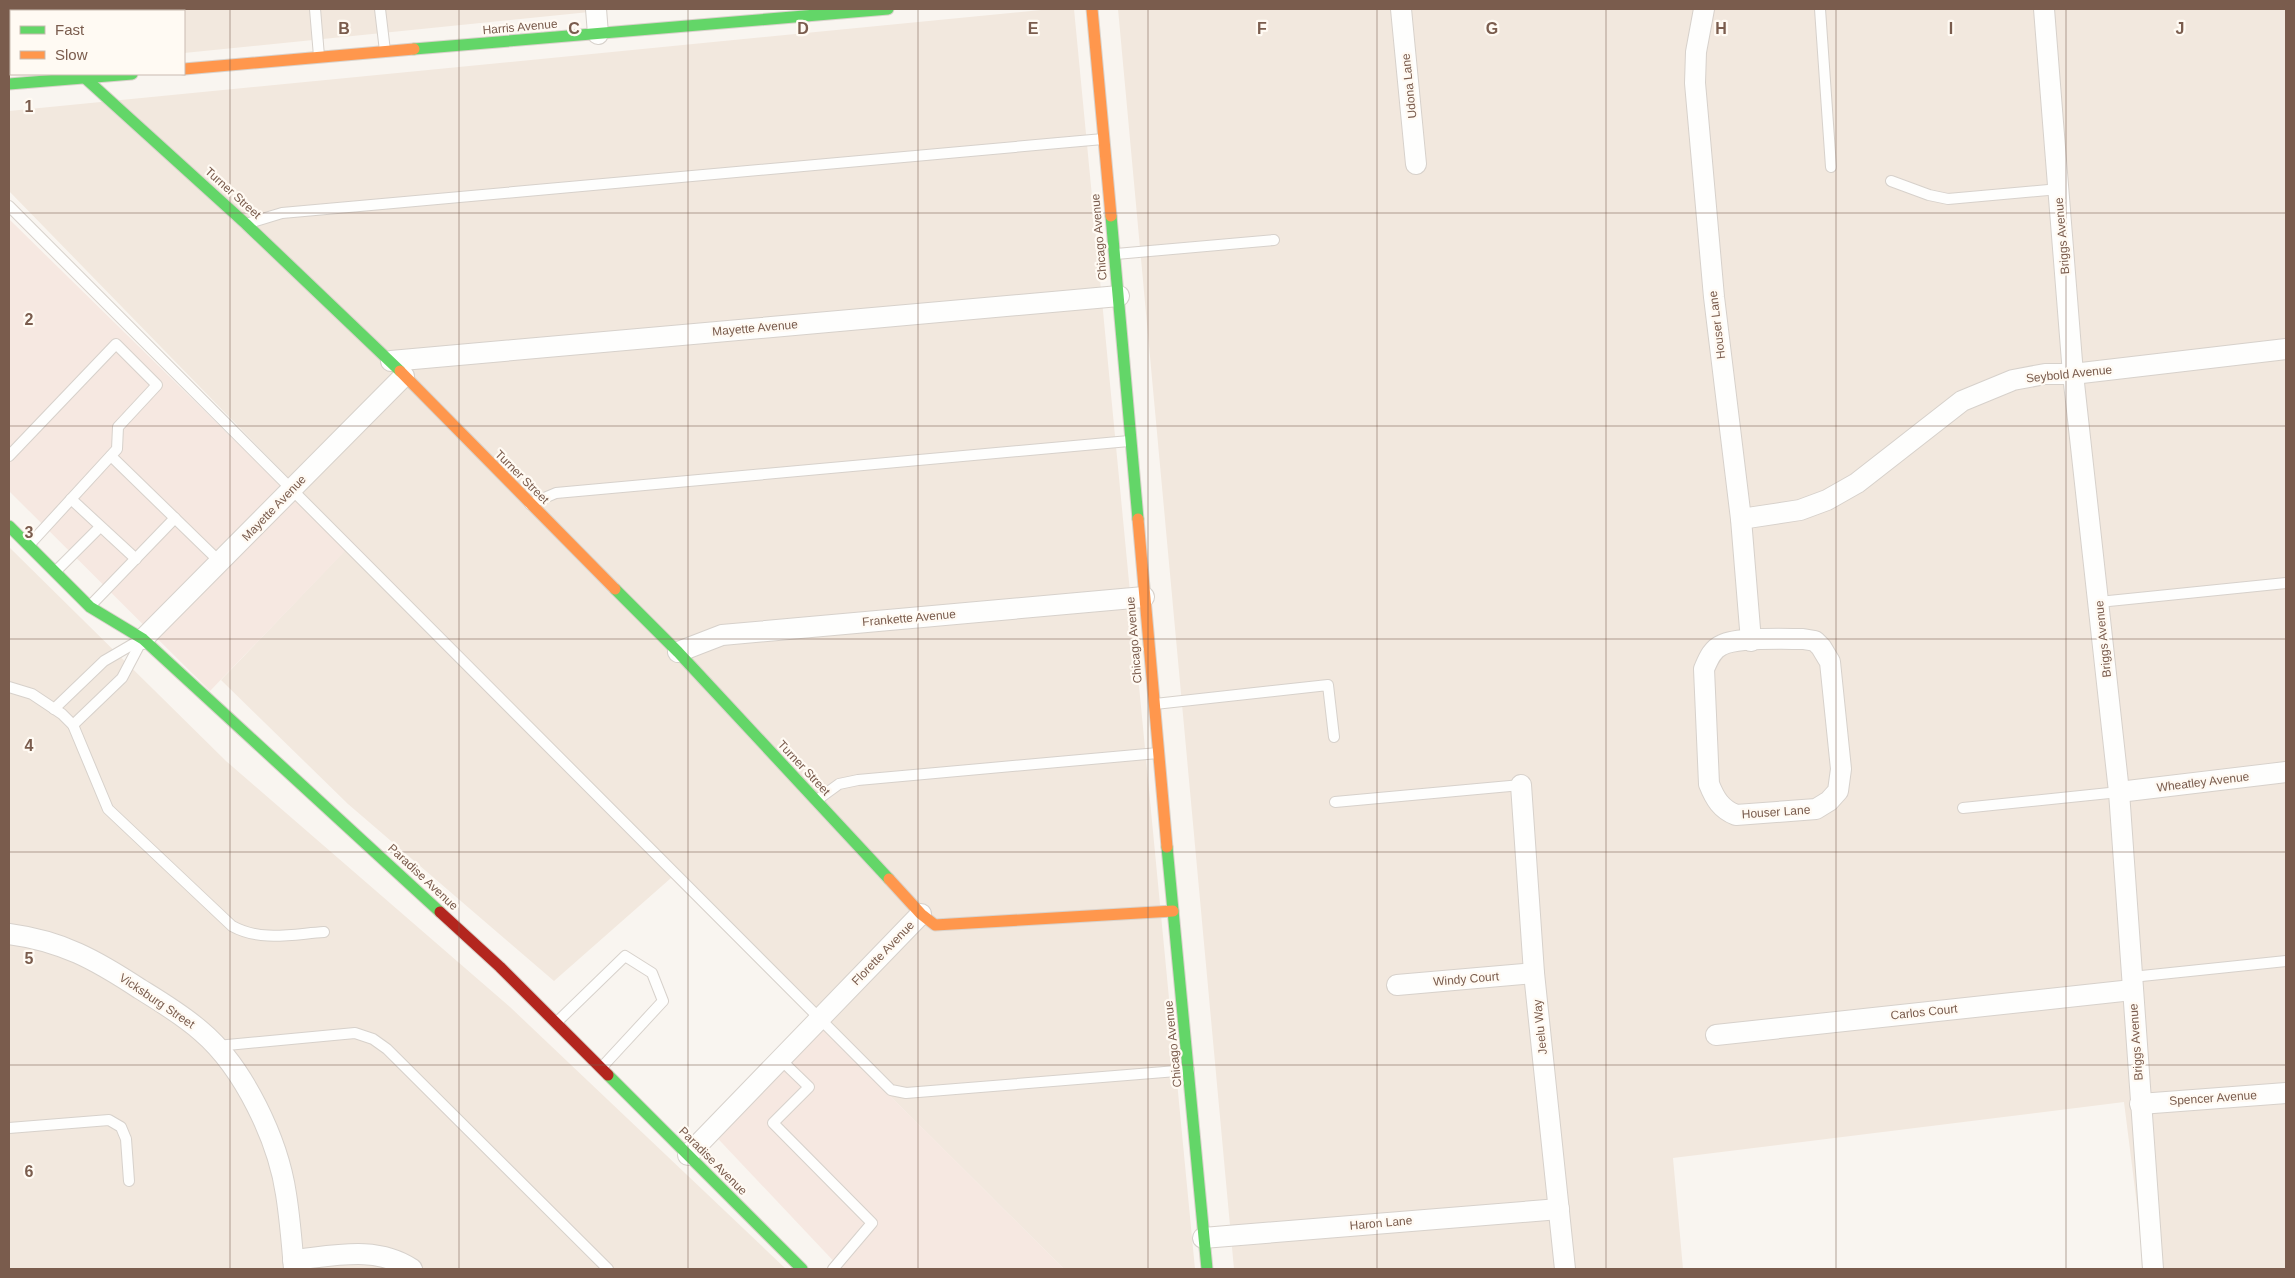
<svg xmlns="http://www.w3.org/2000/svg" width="2295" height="1278" font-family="Arial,sans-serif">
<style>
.residential{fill:#f2e8de}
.commercial{fill:#f6e8e1}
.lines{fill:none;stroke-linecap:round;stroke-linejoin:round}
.lane-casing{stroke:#d7d1cb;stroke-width:12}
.street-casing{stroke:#d7d1cb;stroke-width:22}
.fast-casing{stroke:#d9d2cb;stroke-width:13}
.slow-casing{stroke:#d9d2cb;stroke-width:13}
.jam-casing{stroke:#d9d2cb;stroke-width:13}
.lane{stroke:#fefefd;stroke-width:10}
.street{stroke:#fefefd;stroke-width:20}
.fast{stroke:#63d668;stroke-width:11}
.slow{stroke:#ff974d;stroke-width:11}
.jam{stroke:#b3261e;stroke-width:11}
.grid{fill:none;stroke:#7a5c4d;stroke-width:1;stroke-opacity:0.55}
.labels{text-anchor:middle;stroke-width:4.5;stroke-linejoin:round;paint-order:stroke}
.street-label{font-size:12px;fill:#7a5c4d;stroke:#fffaf3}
.grid-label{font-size:16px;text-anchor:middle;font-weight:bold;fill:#7a5c4d;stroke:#fffaf3;stroke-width:4.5;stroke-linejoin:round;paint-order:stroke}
</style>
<rect width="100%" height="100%" fill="#f9f5f0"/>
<!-- residential -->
<g class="residential">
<polygon points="114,9 619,9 184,53 184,11 114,11"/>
<polygon points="1051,9 1074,9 1195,1269 1064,1269 671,878 554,981 348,804 221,680 352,543 9,191 9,111"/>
<polygon points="1118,9 2286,9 2286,1269 2145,1269 2124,1102 1673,1158 1683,1269 1234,1269"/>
<polygon points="9,547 226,761 510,1007 786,1269 9,1269"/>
</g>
<!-- commercial -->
<g class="commercial">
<polygon points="9,219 346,550 210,691 9,491"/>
<polygon points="813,1019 1064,1269 841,1269 706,1126"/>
</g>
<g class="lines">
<defs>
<g id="lane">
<polyline points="315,9 319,56"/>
<polyline points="380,9 385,51"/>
<polyline points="1820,9 1831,167"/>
<polyline points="1891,181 1929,195 1948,199 2059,189"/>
<polyline points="9,206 891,1090 906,1093 1189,1070"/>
<polyline points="249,223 282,213 1103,139"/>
<polyline points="1116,254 1274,240"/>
<polyline points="9,456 116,344 157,385 118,427 117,449 29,545"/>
<polyline points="111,456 221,563"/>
<polyline points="71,499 136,559"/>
<polyline points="530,504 556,493 1129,441"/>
<polyline points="55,572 100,527"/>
<polyline points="2099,602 2286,583"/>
<polyline points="91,605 175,518"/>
<path d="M9,687L32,694L62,714L73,725L108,809L232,926C261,942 293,934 324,932"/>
<polyline points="1155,704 1328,685 1334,737"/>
<polyline points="54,709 104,661 140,640"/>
<polyline points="73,725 122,678 142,640"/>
<polyline points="817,800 839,784 858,780 1158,753"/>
<polyline points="1335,802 1521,785"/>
<polyline points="1963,808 2119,792"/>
<polyline points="2132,977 2286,961"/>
<polyline points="557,1022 625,956 652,973 663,1001 602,1067"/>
<polyline points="217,1046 355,1033 373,1039 387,1049 608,1269"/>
<polyline points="780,1059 809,1087 773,1123 872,1223 833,1269"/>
<polyline points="9,1128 109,1120 121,1127 126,1139 129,1181"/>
</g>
<g id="street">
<polyline points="596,9 598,34"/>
<polyline points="1401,9 1416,164"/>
<polyline points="1704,9 1696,52 1695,83 1714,297 1741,519 1751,641"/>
<polyline points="2044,9 2073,374 2119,792 2153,1269"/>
<polyline points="391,361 1119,296"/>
<polyline points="1741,519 1800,510 1827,500 1857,483 1962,401 2013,380 2045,374 2073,374 2286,349"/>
<polyline points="143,639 404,376"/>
<path d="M1803,639L1815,641L1821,647L1830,662L1841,769L1838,791L1829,801L1816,809L1736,815C1721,809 1715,799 1709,784L1704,669C1708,660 1712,649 1722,645C1738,637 1784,639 1803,639Z"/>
<polyline points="678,652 722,635 1144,597"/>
<polyline points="1521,785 1534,973 1565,1269"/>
<polyline points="2119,792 2286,772"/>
<path d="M9,934C62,941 96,960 140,989C161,1002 183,1015 202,1032C244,1068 278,1140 286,1194C290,1219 292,1244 294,1269"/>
<polyline points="1397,985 1534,973"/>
<polyline points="1716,1035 2132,990"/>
<polyline points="2140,1104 2286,1093"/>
<polyline points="688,1155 921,914"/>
<polyline points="1203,1238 1559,1209"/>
<path d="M293,1260C334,1256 376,1245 412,1269"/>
</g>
<g id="fast">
<polyline points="414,49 888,9"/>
<polyline points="85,78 246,224 400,371"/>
<polyline points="9,84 132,74"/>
<polyline points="1111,216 1138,519"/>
<polyline points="9,526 90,607 143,639 440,912"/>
<polyline points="615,589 678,652 889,879"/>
<polyline points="1167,847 1207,1269"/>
<polyline points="608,1075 802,1269"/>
</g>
<g id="slow">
<polyline points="1092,9 1111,216"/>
<polyline points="184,69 414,49"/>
<polyline points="400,371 615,589"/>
<polyline points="1138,519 1167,847"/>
<polyline points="889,879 921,914 935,925 1173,911"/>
</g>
<polyline id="jam" points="440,912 500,967 608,1075"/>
</defs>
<!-- lane casing -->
<use href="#lane" class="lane-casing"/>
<!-- street casing -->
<use href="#street" class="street-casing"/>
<!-- fast casing -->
<use href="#fast" class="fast-casing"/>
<!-- slow casing -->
<use href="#slow" class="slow-casing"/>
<!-- jam casing -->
<use href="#jam" class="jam-casing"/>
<!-- lane -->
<use href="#lane" class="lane"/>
<!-- street -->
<use href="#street" class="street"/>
<!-- fast -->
<use href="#fast" class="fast"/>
<!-- slow -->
<use href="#slow" class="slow"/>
<!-- jam -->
<use href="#jam" class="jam"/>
</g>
<!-- grid -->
<path class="grid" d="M230,9V1269M459,9V1269M688,9V1269M918,9V1269M1148,9V1269M1377,9V1269M1606,9V1269M1836,9V1269M2066,9V1269M9,213H2286M9,426H2286M9,639H2286M9,852H2286M9,1065H2286"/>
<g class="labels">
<!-- street labels -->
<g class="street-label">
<text transform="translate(520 27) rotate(-5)" y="4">Harris Avenue</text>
<text transform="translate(1409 86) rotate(-96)" y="4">Udona Lane</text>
<text transform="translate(233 193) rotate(42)" y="4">Turner Street</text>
<text transform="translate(2062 236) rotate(-95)" y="4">Briggs Avenue</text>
<text transform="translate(1099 237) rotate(-95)" y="4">Chicago Avenue</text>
<text transform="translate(1717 325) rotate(-97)" y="4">Houser Lane</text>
<text transform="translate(755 328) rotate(-5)" y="4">Mayette Avenue</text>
<text transform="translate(2069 374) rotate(-6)" y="4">Seybold Avenue</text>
<text transform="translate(522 477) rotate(45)" y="4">Turner Street</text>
<text transform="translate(274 508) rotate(-46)" y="4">Mayette Avenue</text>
<text transform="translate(909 618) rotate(-5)" y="4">Frankette Avenue</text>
<text transform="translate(2103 639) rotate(-96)" y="4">Briggs Avenue</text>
<text transform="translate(1134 640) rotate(-95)" y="4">Chicago Avenue</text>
<text transform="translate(804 768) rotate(47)" y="4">Turner Street</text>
<text transform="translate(2203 782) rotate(-7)" y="4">Wheatley Avenue</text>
<text transform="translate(1776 812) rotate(-4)" y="4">Houser Lane</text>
<text transform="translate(423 877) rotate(43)" y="4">Paradise Avenue</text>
<text transform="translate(883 953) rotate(-46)" y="4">Florette Avenue</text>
<text transform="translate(1466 979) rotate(-5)" y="4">Windy Court</text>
<text transform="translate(157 1001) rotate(34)" y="4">Vicksburg Street</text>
<text transform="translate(1924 1012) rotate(-6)" y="4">Carlos Court</text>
<text transform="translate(1540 1027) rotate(-96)" y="4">Jeelu Way</text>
<text transform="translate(2136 1042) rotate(-94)" y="4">Briggs Avenue</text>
<text transform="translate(1173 1044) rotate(-96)" y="4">Chicago Avenue</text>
<text transform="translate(2213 1098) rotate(-4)" y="4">Spencer Avenue</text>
<text transform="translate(713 1161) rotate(45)" y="4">Paradise Avenue</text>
<text transform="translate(1381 1223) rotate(-5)" y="4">Haron Lane</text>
</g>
</g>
<g class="grid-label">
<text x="344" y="34">B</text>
<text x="574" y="34">C</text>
<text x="803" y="34">D</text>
<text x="1033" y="34">E</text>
<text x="1262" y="34">F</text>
<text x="1492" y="34">G</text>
<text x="1721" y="34">H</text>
<text x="1951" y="34">I</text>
<text x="2180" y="34">J</text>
<text x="29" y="112">1</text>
<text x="29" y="325">2</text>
<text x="29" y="538">3</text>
<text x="29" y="751">4</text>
<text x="29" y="964">5</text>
<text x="29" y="1177">6</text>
</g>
<!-- border -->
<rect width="2295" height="1278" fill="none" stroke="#7a5c4d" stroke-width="20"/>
<!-- legend -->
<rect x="10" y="10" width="175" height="65" fill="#fffaf3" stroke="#cabbb1"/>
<rect x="20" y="26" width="25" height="8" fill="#63d668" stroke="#cabbb1"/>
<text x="55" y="35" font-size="15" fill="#7a5c4d">Fast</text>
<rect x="20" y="51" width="25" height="8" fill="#ff974d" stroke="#cabbb1"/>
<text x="55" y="60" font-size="15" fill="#7a5c4d">Slow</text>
</svg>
